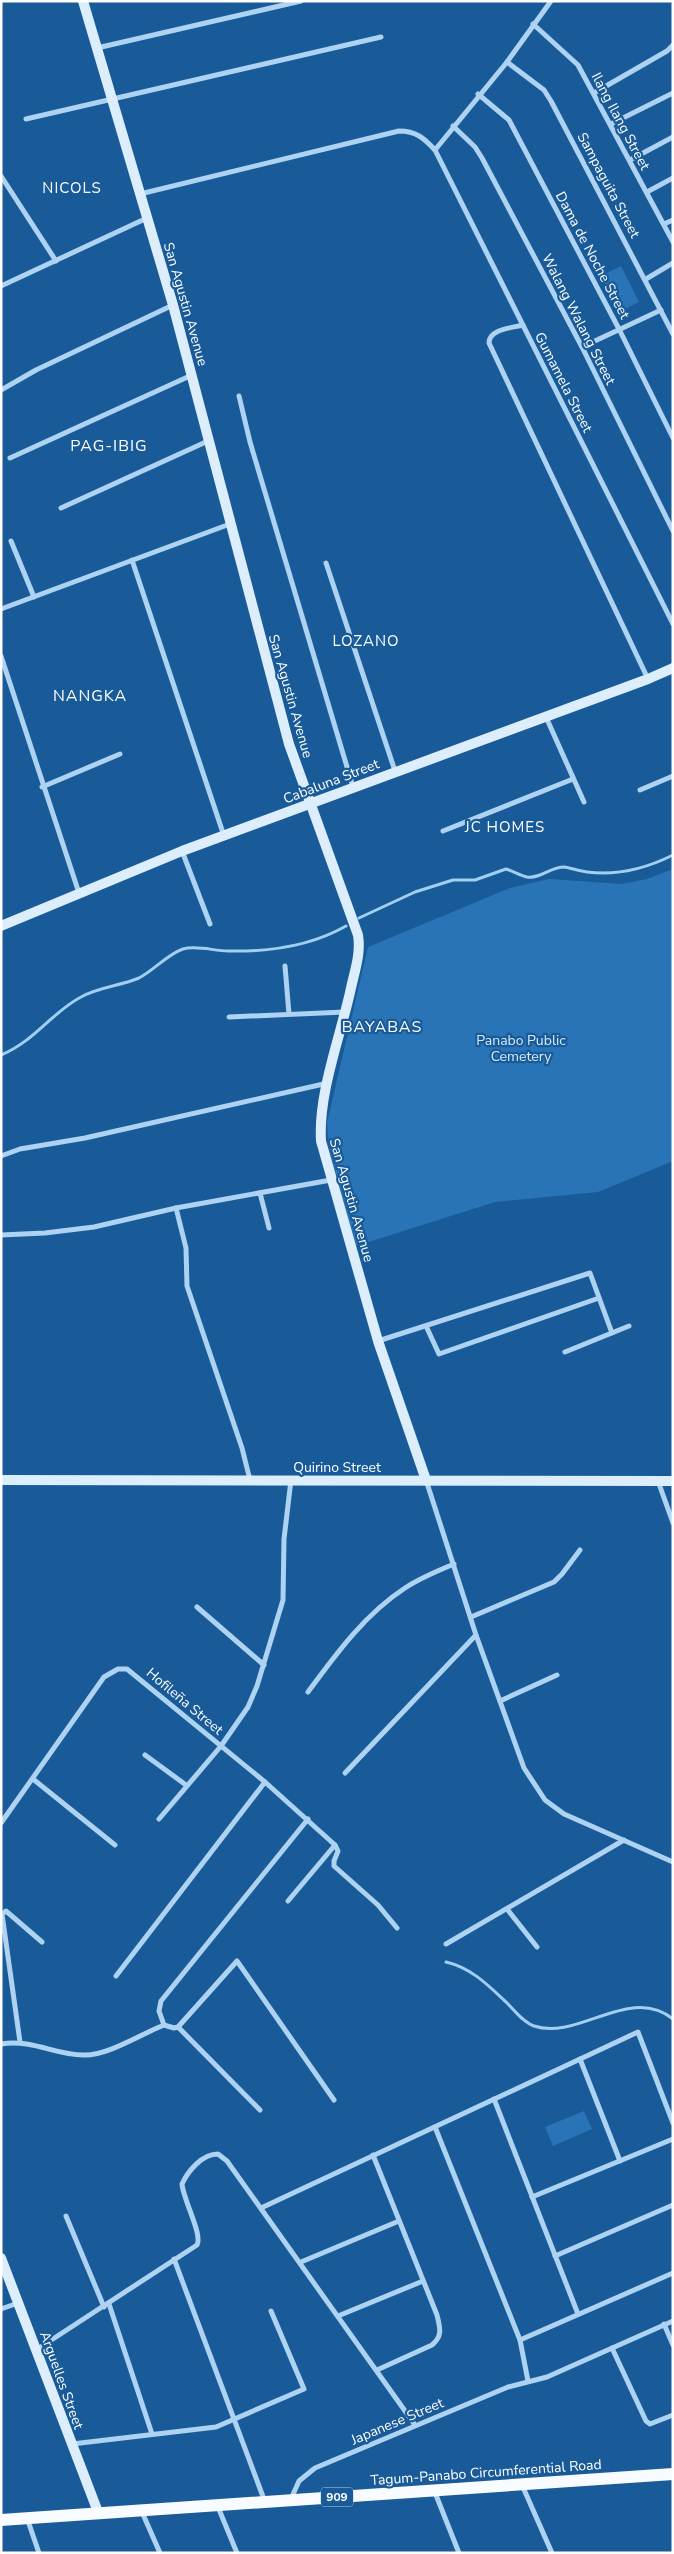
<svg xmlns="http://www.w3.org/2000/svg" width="674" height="2554" font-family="'Nunito Sans',sans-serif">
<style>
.green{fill:#2974b6}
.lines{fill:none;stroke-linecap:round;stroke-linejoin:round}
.stream{stroke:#a1cef3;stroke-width:3}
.street{stroke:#aed2f1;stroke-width:5}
.secondary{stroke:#dcedfc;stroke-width:10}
.primary{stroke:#f8fbff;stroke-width:12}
.labels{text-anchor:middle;stroke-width:4.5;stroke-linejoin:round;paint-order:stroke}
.shield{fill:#195b99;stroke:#bacee0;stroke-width:1}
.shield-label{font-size:12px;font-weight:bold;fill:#fff}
.street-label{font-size:14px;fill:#fff;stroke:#195b99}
.park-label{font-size:14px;fill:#d5eafc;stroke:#195b99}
.neighbourhood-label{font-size:15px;letter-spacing:1px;fill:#fff;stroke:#195b99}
.quarter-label{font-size:16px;letter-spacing:1px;fill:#fff;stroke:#195b99}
</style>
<rect width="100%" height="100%" fill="#195b99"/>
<!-- green -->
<g class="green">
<polygon points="621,266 639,302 619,312 601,276"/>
<polygon points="673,869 673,1161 598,1192 495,1202 356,1246 329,1148 327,1123 368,947 510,888 549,879 622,884 647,879"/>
<polygon points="584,2111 592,2129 553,2146 545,2127"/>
</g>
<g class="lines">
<!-- stream -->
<g class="stream">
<path d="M359,918L415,892L453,880H475L506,869C513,871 521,876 527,877C541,879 550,867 564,867C571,868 579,871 587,872C618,876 645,869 673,855"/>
<path d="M1,1055C35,1041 52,1012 81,997C99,987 120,986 139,978C154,970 168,954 183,949C197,945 214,951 228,951C268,952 311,946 346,926"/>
<path d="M446,1962C472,1968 489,1986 508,2004C516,2012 523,2022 534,2026C578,2041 630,1984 673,2019"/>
</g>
<!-- street -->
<g class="street">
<polyline points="533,24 578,65 673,242"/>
<polyline points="97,48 301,1"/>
<polyline points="507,62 544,90 551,101 673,334"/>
<polyline points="594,93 667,51 673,45"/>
<polyline points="478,94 509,120 619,329 673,438"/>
<polyline points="26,119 381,37"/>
<polyline points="611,124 673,93"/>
<polyline points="453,126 475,147 482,158 582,347 673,531"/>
<polyline points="435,150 507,62 551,1"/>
<polyline points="630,160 673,137"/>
<polyline points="1,176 56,261"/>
<polyline points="647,192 673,178"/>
<path d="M140,194L399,131C416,131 424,138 435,150L673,624"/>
<polyline points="664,224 673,220"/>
<polyline points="646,279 673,263"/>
<polyline points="1,286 147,218"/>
<path d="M523,325C512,328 489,329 489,343L648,679"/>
<polyline points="582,347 661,310"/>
<polyline points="1,390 36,370 173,305"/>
<polyline points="239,396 250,442 353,787"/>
<polyline points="10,458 192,375"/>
<polyline points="61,508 208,441"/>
<polyline points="11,541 34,597"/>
<polyline points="132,560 224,836"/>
<polyline points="326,563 395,771"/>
<polyline points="1,609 230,524"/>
<polyline points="1,656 79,893"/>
<polyline points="546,717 584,802"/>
<polyline points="42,787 120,754"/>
<polyline points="640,790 673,776"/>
<polyline points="443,831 573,779"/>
<polyline points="182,851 210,924"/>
<polyline points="285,966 289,1014"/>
<polyline points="229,1017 345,1012"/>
<polyline points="1,1156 20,1149 85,1138 328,1083"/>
<polyline points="260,1193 269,1228"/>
<polyline points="176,1208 186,1248 187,1286 242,1448 250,1480"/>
<polyline points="1,1235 45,1233 94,1227 176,1208 331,1180"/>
<polyline points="426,1326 439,1354 599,1298"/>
<polyline points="378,1341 590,1273 612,1333"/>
<polyline points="565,1352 629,1326"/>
<polyline points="426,1480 476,1635 524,1768 545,1800 564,1814 673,1862"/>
<polyline points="658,1481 673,1523"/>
<polyline points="197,1607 264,1665"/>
<polyline points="471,1617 554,1582 562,1574 580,1550"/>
<path d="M308,1692C336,1654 365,1614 405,1588C420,1578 437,1571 454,1564"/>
<polyline points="500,1701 557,1675"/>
<polyline points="145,1755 186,1785"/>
<polyline points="345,1773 476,1635"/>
<polyline points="33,1779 115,1845"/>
<polyline points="159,1819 221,1746 248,1707 257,1686 283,1600 284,1539 291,1480"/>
<polyline points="1,1823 104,1677 118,1669 127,1669 265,1782 335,1845 338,1851 334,1861 334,1866 378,1905 397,1928"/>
<polyline points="288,1901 335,1845"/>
<polyline points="507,1909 537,1947"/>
<polyline points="446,1944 624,1840"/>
<polyline points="116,1976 265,1782"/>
<polyline points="164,2025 159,2011 161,2001 308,1819"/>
<polyline points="178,2027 260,2110"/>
<polyline points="20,2042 2,1914 6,1911 42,1942"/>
<path d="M1,2044C34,2039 56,2056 85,2055C109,2055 141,2034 164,2025L174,2028L178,2027L237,1961L334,2100"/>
<polyline points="580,2059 620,2161"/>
<polyline points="494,2099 578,2314"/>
<polyline points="435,2127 520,2340 528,2381"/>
<path d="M373,2155L437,2315C440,2328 443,2336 432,2345L377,2370"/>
<polyline points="532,2197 673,2139"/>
<polyline points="261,2208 638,2032 673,2123"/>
<polyline points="66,2216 104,2307"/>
<polyline points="555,2256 673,2205"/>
<polyline points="174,2259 265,2502"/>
<polyline points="301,2262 399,2221"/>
<polyline points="109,2304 152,2434"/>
<polyline points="1,2309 18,2303"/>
<polyline points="338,2316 423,2281"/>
<polyline points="664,2324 673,2345"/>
<polyline points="520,2340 673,2273"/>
<polyline points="612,2348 646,2421 650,2424 673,2415"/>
<path d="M36,2350L197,2245C203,2235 183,2199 182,2184C188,2171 202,2154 218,2154L227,2161L415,2425"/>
<polyline points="72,2444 216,2427 304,2389 271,2311"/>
<polyline points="522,2485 552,2553"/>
<polyline points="434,2490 459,2553"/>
<polyline points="291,2499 299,2481 315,2468 508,2387 547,2377 673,2321"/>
<polyline points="218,2507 237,2553"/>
<polyline points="142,2512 160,2553"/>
<polyline points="27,2518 39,2553"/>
</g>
<!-- secondary -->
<g class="secondary">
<path d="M83,1L173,305L289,744L358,935C361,953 355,970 351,988C341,1035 318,1093 321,1141L378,1341L426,1480"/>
<polyline points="1,926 182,851 648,679 673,668"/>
<polyline points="1,1480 673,1481"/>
<polyline points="1,2258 98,2512"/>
</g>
<!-- primary -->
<polyline class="primary" points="1,2520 673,2474"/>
</g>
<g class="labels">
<!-- shield labels -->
<rect class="shield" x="321" y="2487.5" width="32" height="19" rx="4"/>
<g class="shield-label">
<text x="337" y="2501">909</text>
</g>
<!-- street labels -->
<g class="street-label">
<text transform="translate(621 121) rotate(62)" y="5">Ilang Ilang Street</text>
<text transform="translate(609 185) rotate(62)" y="5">Sampaguita Street</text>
<text transform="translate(593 255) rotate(62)" y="5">Dama de Noche Street</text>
<text transform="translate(186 304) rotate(74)" y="5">San Agustin Avenue</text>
<text transform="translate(579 319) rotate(63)" y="5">Walang Walang Street</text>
<text transform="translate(564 382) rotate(63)" y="5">Gumamela Street</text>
<text transform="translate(291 696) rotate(74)" y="5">San Agustin Avenue</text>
<text transform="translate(331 781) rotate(-21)" y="5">Cabaluna Street</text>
<text transform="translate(352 1200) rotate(74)" y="5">San Agustin Avenue</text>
<text x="337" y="1472">Quirino Street</text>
<text transform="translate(185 1701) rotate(40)" y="5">Hofileña Street</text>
<text transform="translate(62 2380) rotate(70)" y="5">Arguelles Street</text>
<text transform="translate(397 2421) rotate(-23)" y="5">Japanese Street</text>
<text transform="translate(486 2472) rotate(-4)" y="5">Tagum-Panabo Circumferential Road</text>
</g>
<!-- park labels -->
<g class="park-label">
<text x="521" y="1045">Panabo Public<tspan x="521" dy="16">Cemetery</tspan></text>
</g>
<!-- neighbourhood labels -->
<g class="neighbourhood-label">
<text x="72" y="193">NICOLS</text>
<text x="366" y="646">LOZANO</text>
<text x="505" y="832">JC HOMES</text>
</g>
<!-- quarter labels -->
<g class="quarter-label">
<text x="109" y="451">PAG-IBIG</text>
<text x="90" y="701">NANGKA</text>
<text x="382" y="1032">BAYABAS</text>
</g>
</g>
<!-- border -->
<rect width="674" height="2554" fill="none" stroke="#ffffff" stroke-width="5"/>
</svg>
